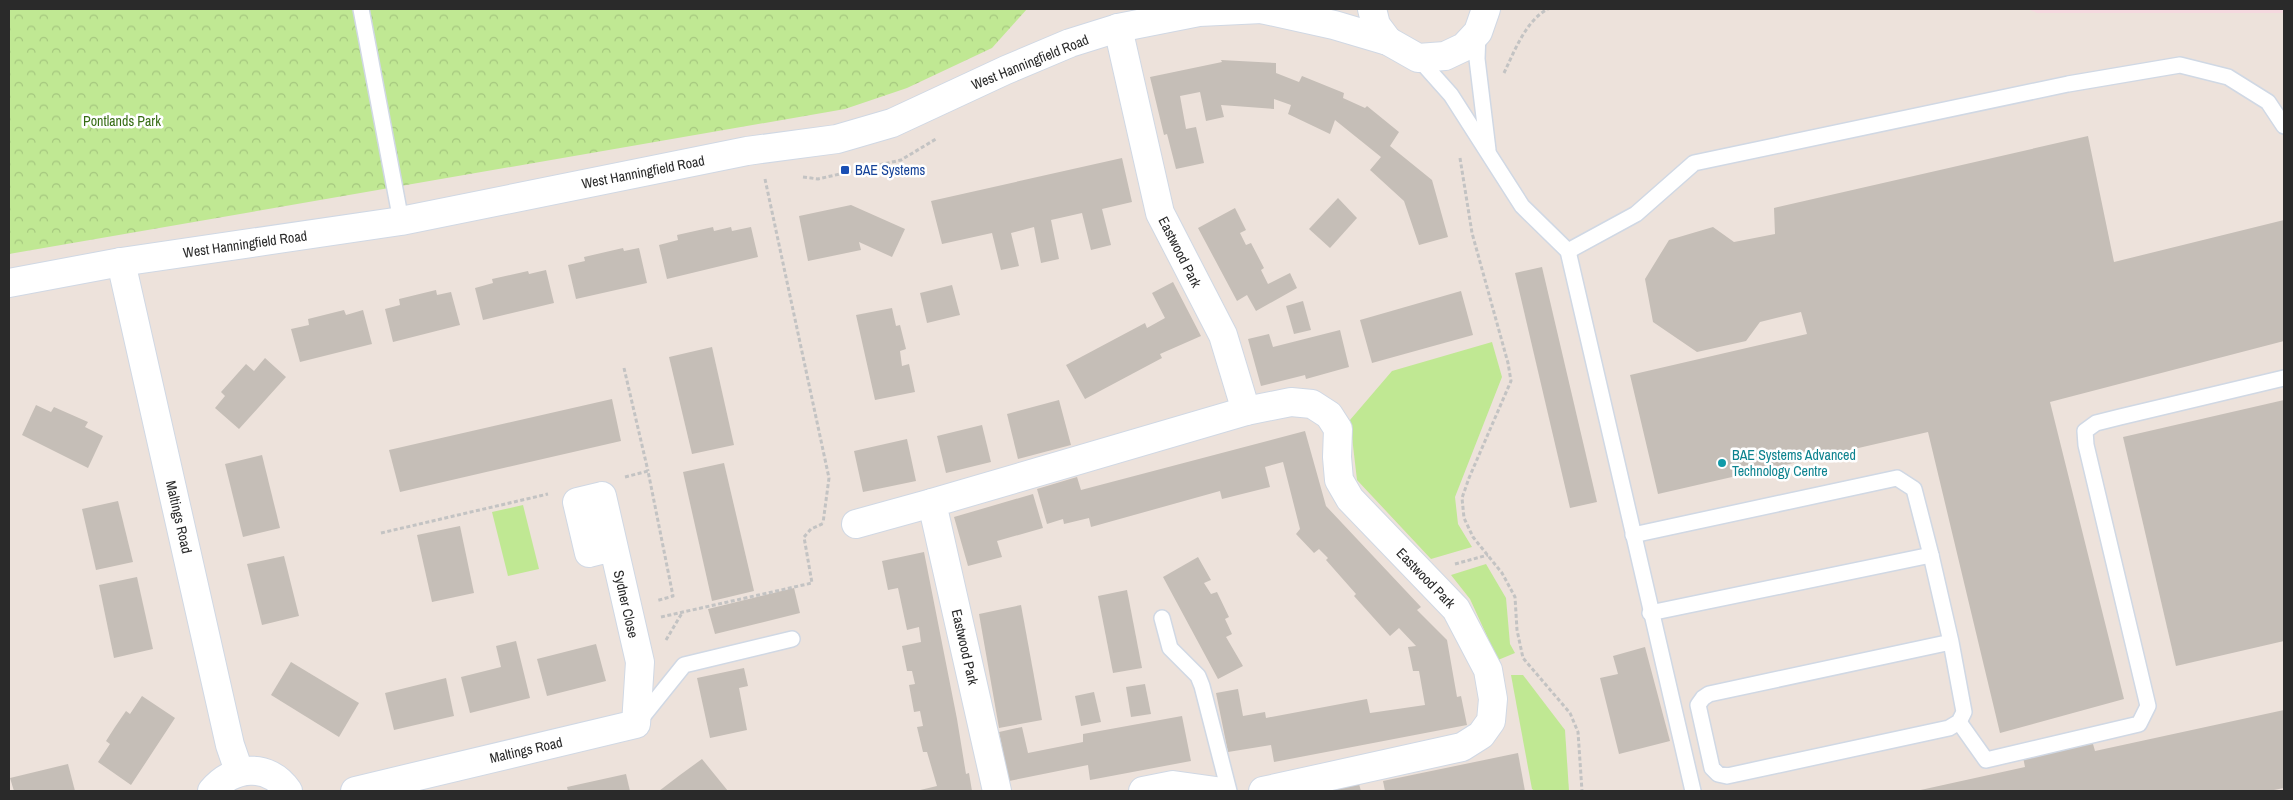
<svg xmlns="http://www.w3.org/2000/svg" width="2293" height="800" font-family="'Archivo Narrow',sans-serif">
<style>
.medical{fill:#f5d8df}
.grass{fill:#c0e893}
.park{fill:url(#park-crowns)}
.building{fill:#c5beb7}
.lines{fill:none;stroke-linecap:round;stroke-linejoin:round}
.service-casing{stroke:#d0d8e4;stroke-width:18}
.minor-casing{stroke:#d0d8e4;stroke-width:30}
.path{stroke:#c3c3c3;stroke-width:3;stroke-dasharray:4 2.5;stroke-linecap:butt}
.service{stroke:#fff;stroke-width:15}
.minor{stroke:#fff;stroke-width:28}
.transit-dot{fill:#1a4fb4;stroke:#fff;stroke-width:2}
.culture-dot{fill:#0f9aa8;stroke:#fff;stroke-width:2}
.labels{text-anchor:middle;stroke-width:5;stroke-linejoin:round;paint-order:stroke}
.street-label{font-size:14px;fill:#2a2a2a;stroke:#fff}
.park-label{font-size:14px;fill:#376d15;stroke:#fff}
.transit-label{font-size:14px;fill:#164399;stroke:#fff;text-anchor:start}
.culture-label{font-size:14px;fill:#0d838f;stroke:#fff;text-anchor:start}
</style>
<defs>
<pattern id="park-crowns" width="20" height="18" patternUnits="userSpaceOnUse" patternTransform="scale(1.25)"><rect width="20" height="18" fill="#c0e893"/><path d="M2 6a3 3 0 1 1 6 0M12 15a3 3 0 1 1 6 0" fill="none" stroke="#a5c77f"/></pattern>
</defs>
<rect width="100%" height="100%" fill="#ede2db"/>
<!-- medical -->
<polygon class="medical" points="2028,9 2284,9 2284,13 2037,13"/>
<!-- grass -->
<g class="grass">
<polygon points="1492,342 1502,377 1455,497 1458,524 1472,547 1431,559 1357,480 1350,420 1392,371"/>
<polygon points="523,505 539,569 508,576 492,512"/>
<polygon points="1486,564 1506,598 1510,644 1515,653 1498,660 1470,599 1451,575"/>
<polygon points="1511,675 1523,675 1565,730 1569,791 1535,791 1532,789"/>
</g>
<!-- park -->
<polygon class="park" points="9,9 1027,9 992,48 907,88 845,109 9,254"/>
<!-- building -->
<g class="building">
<polygon points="1221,60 1276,63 1276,73 1299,82 1302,76 1344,93 1343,98 1365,108 1367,106 1399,132 1390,146 1432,180 1448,237 1419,245 1404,201 1370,170 1381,157 1335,120 1330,134 1288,114 1291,105 1274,99 1274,109 1221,105 1224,117 1206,121 1200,92 1180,96 1186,129 1196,127 1204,163 1176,169 1167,134 1164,135 1150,77 1222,62"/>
<polygon points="2088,136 2114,262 2284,220 2284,341 2050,402 2124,699 2000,733 1928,432 1658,494 1630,375 1807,334 1801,312 1760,322 1746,341 1697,352 1653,322 1645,279 1669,240 1713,227 1734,242 1775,234 1774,208"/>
<polygon points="1122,158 1132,202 1102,209 1111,245 1091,250 1082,213 1051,220 1059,259 1041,263 1034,227 1011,233 1019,266 1001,270 992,233 942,244 931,201"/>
<polygon points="1338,198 1357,218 1330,248 1309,229"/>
<polygon points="851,205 905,229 892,257 859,242 861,250 808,261 799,216"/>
<polygon points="1235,208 1246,230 1240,233 1246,245 1251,243 1264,268 1261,270 1268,284 1290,273 1297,288 1256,311 1247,295 1237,301 1198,228"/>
<polygon points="713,227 714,231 731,227 732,231 751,227 758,257 667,279 659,245 678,240 677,235"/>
<polygon points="623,248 624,251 639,248 647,283 576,299 568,265 585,261 584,257"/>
<polygon points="1542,267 1597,502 1570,508 1515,273"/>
<polygon points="546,270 554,303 483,320 475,288 493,283 492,279 528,271 529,274"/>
<polygon points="1173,282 1201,336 1160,354 1162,358 1085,399 1066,365 1145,323 1147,328 1165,318 1152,293"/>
<polygon points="952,285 960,315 927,323 920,293"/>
<polygon points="436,290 437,295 451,292 460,325 393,342 385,309 400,305 399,299"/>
<polygon points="1461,291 1473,335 1372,363 1360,320"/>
<polygon points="1303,301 1311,330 1294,334 1286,306"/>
<polygon points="892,308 896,326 900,325 906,349 900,351 902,366 909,364 915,392 875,400 856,315"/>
<polygon points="344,310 346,315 363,310 372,344 300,362 291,329 309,325 308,319"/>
<polygon points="1340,330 1349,367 1306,379 1305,375 1261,386 1248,339 1269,334 1273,347"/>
<polygon points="712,347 734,445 692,454 669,357"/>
<polygon points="265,358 286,377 239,429 215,408 225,396 221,392 246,364 254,371"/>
<polygon points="612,399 621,441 400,492 389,450"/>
<polygon points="1059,400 1071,445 1018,459 1007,414"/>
<polygon points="2284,400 2284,641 2176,666 2123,437"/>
<polygon points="36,405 51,412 54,407 88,422 85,427 103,436 88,468 22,435"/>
<polygon points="982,425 991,462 946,473 937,436"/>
<polygon points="1305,431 1326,506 1421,607 1417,610 1447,640 1457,697 1461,696 1467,725 1274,762 1271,745 1228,752 1216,693 1238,689 1243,716 1265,712 1266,718 1367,699 1370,713 1425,705 1419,671 1413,671 1408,647 1416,646 1399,628 1390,636 1354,596 1356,594 1326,560 1328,558 1319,549 1314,553 1296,534 1300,529 1283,462 1265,467 1270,487 1222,499 1220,491 1091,527 1089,518 1064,524 1063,519 1047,524 1037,489 1077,477 1081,490"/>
<polygon points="907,439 916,481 863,492 854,451"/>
<polygon points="262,455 280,528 243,537 225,464"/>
<polygon points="724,463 754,591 712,601 683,472"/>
<polygon points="1033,494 1043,528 997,541 1002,557 968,566 954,517"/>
<polygon points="118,501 133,562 96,570 82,509"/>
<polygon points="460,526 474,593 432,602 417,535"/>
<polygon points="924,552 957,719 966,774 969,773 972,791 916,791 937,786 927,752 923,752 917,727 923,726 920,711 914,712 909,685 915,684 912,671 907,671 902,646 921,642 919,627 907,630 898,588 888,590 882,561"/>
<polygon points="284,556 299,616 262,625 247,564"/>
<polygon points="1198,557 1211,580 1204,583 1211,594 1217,592 1229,617 1225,619 1232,634 1226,637 1243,666 1218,679 1163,577"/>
<polygon points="137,577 153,649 114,658 99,585"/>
<polygon points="794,588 800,613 715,634 708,609"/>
<polygon points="1127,590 1142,668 1113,673 1098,596"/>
<polygon points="1021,605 1042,720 999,728 979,614"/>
<polygon points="516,641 530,698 470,713 461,677 501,667 496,646"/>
<polygon points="596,644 606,681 547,696 537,659"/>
<polygon points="1645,647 1670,741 1619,754 1600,678 1618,674 1613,656"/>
<polygon points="291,662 359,703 339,737 271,695"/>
<polygon points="744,668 748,686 739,688 747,730 710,738 697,678"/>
<polygon points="446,678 454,716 394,730 385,693"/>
<polygon points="1145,684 1151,714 1131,717 1126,687"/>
<polygon points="1094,692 1101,722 1081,726 1075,696"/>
<polygon points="142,696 175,718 131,785 98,762 110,744 106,741 115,727 126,711 130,714"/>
<polygon points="2284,710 2284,788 2269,791 1916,791 2025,767 2022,752 2091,737 2095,751"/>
<polygon points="1182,716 1191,761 1090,780 1088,765 1009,781 999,732 1022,727 1028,753 1083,742 1083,734"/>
<polygon points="1518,753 1525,791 1385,791 1383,781"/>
<polygon points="702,759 728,791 659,791 680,775"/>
<polygon points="68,764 75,791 14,791 10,778"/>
<polygon points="626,774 630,791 568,791 567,787"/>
<polygon points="1359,784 1361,791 1328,791 1328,790"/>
</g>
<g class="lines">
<defs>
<g id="service">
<polyline points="361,9 401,221"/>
<polyline points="1478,33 1477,59 1488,150"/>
<polyline points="1418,58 1451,95 1522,206 1568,251 1693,791"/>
<polyline points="1568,251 1636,214 1694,163 2068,84 2180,65 2228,77 2268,102 2284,126"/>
<polyline points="1633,535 1897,478 1914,489 1931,555"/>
<polyline points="1650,613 1931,555 1951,642 1964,712 1959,722 1949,728 1727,776 1718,774 1712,768 1698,705 1703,698 1709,694 1951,642"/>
<polyline points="1162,618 1170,648 1198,676 1202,686 1229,791"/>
<polyline points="639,721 684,665 792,639"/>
<polyline points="1959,722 1986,760 2139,724 2148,706 2086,445 2085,431 2096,423 2120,417 2284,378"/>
</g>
<g id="minor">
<polyline points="1261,9 1334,25 1388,41 1418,58 1445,56 1464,47 1478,32 1486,9"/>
<polyline points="1372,9 1376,25 1388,41"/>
<polyline points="1118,28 1160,213 1223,335 1246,411"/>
<polyline points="121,262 230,745 239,771"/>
<polyline points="9,283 121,262 401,221 747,151 837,139 892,123 1006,70 1070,43 1118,28 1199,12 1262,9"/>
<polyline points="856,524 932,503"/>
<path d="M212,791C233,766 268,762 288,791"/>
<polyline points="355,791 636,724 640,662 602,496 577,502 589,553 613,547"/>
<polyline points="997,791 932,503 1246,411 1291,402 1312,404 1329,415 1338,429 1337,457 1339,480 1350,499 1456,609 1488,670 1493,699 1491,721 1481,735 1462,747 1263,791"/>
<polyline points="1143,791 1173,785 1216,791"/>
</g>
</defs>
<!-- service casing -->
<use href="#service" class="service-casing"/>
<!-- minor casing -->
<use href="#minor" class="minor-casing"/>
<!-- path -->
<g class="path">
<path d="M1504,73C1514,52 1526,20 1548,9"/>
<polyline points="1460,158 1472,233 1508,363 1511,381 1469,478 1462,498 1464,518 1473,537 1502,573 1515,597 1517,630 1523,658 1570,713 1578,732 1582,791"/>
<polyline points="803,177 818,179 901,160 936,139"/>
<polyline points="765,179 829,478 823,523"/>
<polyline points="624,368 648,471"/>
<polyline points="625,477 648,471 673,596 656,601"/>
<polyline points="381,533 548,494"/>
<polyline points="1455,564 1488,555"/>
<polyline points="661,617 812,583 804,537 811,529 824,523"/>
<polyline points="666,640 682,613"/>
</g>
<!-- service -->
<use href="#service" class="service"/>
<!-- minor -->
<use href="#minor" class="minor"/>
</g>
<!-- markers -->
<rect class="transit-dot" x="840" y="165" width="10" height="10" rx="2.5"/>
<circle class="culture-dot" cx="1722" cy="463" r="5"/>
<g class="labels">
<!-- street labels -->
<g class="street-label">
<text transform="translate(1030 62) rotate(-22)" y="5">West Hanningfield Road</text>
<text transform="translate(643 172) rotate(-11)" y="5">West Hanningfield Road</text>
<text transform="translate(245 244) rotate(-8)" y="5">West Hanningfield Road</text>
<text transform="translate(1180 252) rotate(63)" y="5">Eastwood Park</text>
<text transform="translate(179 517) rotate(77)" y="5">Maltings Road</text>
<text transform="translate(1426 578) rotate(46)" y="5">Eastwood Park</text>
<text transform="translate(626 604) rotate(77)" y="5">Sydner Close</text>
<text transform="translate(965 647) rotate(77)" y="5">Eastwood Park</text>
<text transform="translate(526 750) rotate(-13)" y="5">Maltings Road</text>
</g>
<!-- park labels -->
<g class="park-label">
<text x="122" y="126">Pontlands Park</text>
</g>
<!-- transit labels -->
<g class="transit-label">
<text x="855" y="175">BAE Systems</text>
</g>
<!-- culture labels -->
<g class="culture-label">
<text x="1732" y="460">BAE Systems Advanced<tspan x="1732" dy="16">Technology Centre</tspan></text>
</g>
</g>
<!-- border -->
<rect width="2293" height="800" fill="none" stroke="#2a2a2a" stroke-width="20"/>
</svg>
